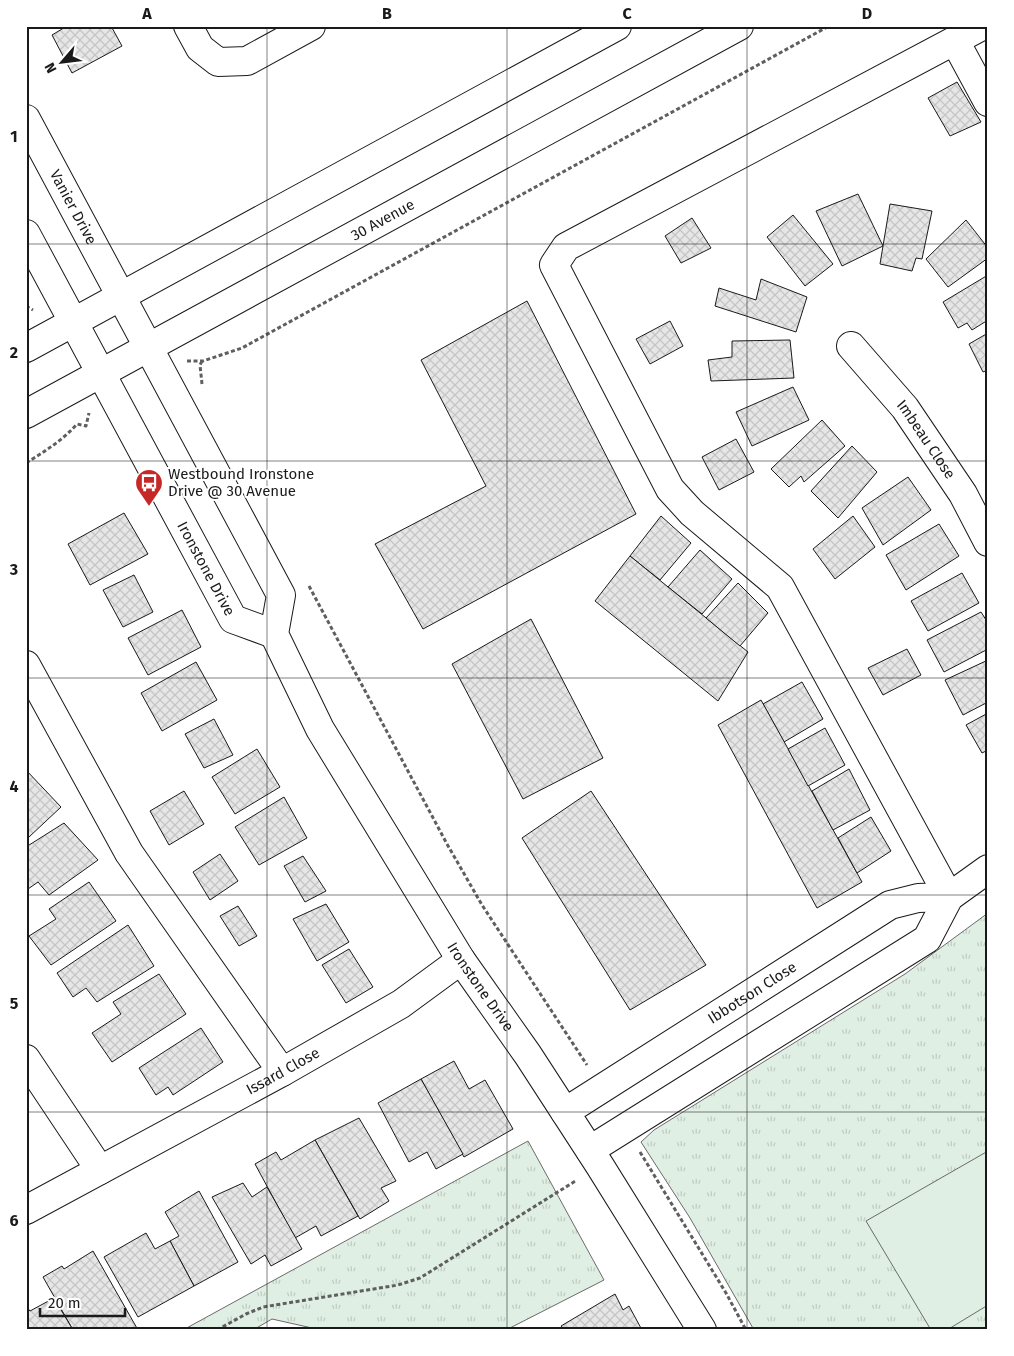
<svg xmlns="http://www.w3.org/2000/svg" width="1014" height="1356" font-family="'Fira Sans',sans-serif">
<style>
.grass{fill:url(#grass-tufts);stroke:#6a6a6a}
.pitch{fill:#e0efe3;stroke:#6a6a6a}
.building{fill:url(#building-cross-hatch);stroke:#1a1a1a}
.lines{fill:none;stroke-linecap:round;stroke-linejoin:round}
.minor-casing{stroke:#1a1a1a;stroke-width:30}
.major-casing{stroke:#1a1a1a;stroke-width:30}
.path{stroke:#5f5f5f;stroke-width:3;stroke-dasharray:4 2.5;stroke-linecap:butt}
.minor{stroke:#fff;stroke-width:28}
.major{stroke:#fff;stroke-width:28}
.grid{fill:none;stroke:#1a1a1a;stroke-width:1;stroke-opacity:0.55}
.labels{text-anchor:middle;stroke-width:4;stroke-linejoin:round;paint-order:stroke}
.street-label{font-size:15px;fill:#1a1a1a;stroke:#fff}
.poi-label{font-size:15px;fill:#1a1a1a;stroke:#fff;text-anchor:start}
.neatline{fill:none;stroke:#1a1a1a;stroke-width:2}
.grid-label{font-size:16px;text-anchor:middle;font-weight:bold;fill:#1a1a1a}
</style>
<defs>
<pattern id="grass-tufts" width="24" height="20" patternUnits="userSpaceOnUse" patternTransform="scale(1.25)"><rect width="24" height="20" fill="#e0efe3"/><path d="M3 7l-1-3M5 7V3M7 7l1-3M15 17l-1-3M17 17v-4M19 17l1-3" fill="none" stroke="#c0ccc2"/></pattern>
<pattern id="building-cross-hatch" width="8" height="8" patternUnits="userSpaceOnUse" patternTransform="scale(1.25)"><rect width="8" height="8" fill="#e6e6e6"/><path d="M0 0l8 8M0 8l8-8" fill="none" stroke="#c5c5c5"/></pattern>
</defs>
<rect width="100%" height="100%" fill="#fff"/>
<!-- grass -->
<g class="grass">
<polygon points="988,913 988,1330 754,1330 690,1218 641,1142 654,1130 905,974"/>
<polygon points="528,1141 604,1280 506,1330 321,1330 272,1319 253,1330 183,1330"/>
</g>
<!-- pitch -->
<polygon class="pitch" points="988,1151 988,1305 947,1330 931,1330 866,1221"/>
<!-- building -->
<g class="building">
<polygon points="67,26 111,26 122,46 72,73 52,35"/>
<polygon points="957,82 981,122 950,136 928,98"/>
<polygon points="858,194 883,246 842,266 816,211"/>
<polygon points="890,204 932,211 922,259 916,258 912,271 880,264"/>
<polygon points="793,215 833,264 805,286 767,237"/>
<polygon points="692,218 711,248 681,263 665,236"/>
<polygon points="966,220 988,248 988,258 948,287 926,259"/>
<polygon points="988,275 988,320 972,330 967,323 958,328 943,302"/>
<polygon points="761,279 807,297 796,332 715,306 719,288 756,300"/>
<polygon points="527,301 636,514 423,629 375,544 486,486 421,360"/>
<polygon points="670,321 683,346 650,364 636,339"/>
<polygon points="988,333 988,370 983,372 969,344"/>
<polygon points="790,340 794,378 711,381 708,360 732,357 732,341"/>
<polygon points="793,387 809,420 752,446 736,412"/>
<polygon points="822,420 845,446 804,482 801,476 789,487 771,469"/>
<polygon points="736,439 754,472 719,490 702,457"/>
<polygon points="852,446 877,472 838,518 811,491"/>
<polygon points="908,477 931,510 883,545 862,508"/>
<polygon points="124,513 148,554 90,585 68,544"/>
<polygon points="661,516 691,543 660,580 630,556"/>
<polygon points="853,516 875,547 835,579 813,549"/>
<polygon points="939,524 959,556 906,590 886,555"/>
<polygon points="700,550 732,579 702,614 668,587"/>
<polygon points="630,556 748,652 718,701 595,601"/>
<polygon points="962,573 979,603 928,631 911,601"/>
<polygon points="134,575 153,612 123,627 103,590"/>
<polygon points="738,583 768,613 740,646 706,618"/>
<polygon points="182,610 201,647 148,675 128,638"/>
<polygon points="981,612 988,623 988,649 944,672 927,640"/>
<polygon points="531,619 603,758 523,799 452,664"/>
<polygon points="907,649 921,675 883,695 868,668"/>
<polygon points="988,660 988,702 963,715 945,680"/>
<polygon points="196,662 217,700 162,731 141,693"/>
<polygon points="802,682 823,719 784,742 763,704"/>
<polygon points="761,700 862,882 817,908 718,725"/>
<polygon points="988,713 988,750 982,753 966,725"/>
<polygon points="214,719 233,755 204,768 185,734"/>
<polygon points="825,728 845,765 808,786 788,749"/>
<polygon points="257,749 280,787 235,814 212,777"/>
<polygon points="849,769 870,810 833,830 812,791"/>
<polygon points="26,770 61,807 29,837 26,834"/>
<polygon points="184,791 204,824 169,845 150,811"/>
<polygon points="591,791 706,965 630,1010 522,838"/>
<polygon points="284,797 307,838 259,865 235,827"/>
<polygon points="871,817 891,851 857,873 838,838"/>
<polygon points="64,823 98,860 49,895 38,882 28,889 26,887 26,847"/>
<polygon points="220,854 238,881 210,900 193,872"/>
<polygon points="303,856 326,891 305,902 284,866"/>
<polygon points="89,882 116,921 51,965 29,936 56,919 49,909"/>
<polygon points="326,904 349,942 317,961 293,919"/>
<polygon points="238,906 257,936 239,946 220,916"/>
<polygon points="128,925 154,966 97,1002 86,988 73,997 57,973"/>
<polygon points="349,949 373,987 346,1003 322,965"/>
<polygon points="159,974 186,1014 112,1062 92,1033 121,1014 113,1002"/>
<polygon points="201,1028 223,1062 173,1095 168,1087 156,1095 139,1068"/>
<polygon points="454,1061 469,1089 485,1080 513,1129 464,1157 421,1079"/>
<polygon points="421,1079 463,1154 436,1169 427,1152 409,1162 378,1103"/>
<polygon points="359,1118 396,1181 381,1188 389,1201 360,1219 315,1140"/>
<polygon points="315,1140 358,1216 321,1236 316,1226 295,1238 255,1164 276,1152 281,1160"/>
<polygon points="243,1183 252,1197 267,1187 302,1249 271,1266 265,1255 251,1264 212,1197"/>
<polygon points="199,1191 238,1262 194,1286 170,1241 179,1236 165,1212"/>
<polygon points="146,1233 155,1249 170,1241 194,1286 138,1317 104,1257"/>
<polygon points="93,1251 138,1330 73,1330 43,1277 62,1266 64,1269"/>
<polygon points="615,1294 623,1310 629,1306 642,1330 564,1330 561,1326"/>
<polygon points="54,1298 73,1330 26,1330 26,1306 30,1311"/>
</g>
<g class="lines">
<defs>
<g id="minor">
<polyline points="188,26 200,48 218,62 247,61 311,26"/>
<polyline points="955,41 988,102"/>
<path id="s1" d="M26,119L281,595L274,634L320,729L461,960L528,1055L600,1166L702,1330"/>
<path id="s2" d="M26,234L233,619L274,634"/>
<path id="s3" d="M851,346L905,408L963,494L988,542"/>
<polyline points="26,665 129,853 282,1072"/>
<polyline points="949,897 780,587 692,513 670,489 554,265 566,247 982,26"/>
<polyline points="26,1059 100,1170"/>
<path id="s4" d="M565,1112L890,905L918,898L949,897"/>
<polyline points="590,1150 927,939 949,897 988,869"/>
<path id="s5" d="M26,1210L282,1072L401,1004L461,960"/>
</g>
<g id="major">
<polyline points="26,348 617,26"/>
<path id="s6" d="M26,414L739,26"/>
</g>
</defs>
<!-- minor casing -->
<use href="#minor" class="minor-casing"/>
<!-- major casing -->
<use href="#major" class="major-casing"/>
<!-- path -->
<g class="path">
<polyline points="26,306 33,310"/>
<polyline points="187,361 203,361 242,348 829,26"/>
<polyline points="202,384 200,365 202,361"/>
<path d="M26,463C45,451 62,441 77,424L86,426L89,413"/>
<polyline points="309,586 447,844 482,905 587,1065"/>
<polyline points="640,1152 726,1293 746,1330"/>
<polyline points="217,1330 246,1314 263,1307 398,1285 420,1278 577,1180"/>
</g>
<!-- minor -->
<use href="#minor" class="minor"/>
<!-- major -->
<use href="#major" class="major"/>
</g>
<!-- grid -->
<path class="grid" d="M267,26V1330M507,26V1330M747,26V1330M26,244H988M26,461H988M26,678H988M26,895H988M26,1112H988"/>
<!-- icons -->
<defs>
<symbol id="bus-pin" viewBox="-11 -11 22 30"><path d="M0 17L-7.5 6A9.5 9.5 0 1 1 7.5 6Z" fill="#c62828" stroke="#fff"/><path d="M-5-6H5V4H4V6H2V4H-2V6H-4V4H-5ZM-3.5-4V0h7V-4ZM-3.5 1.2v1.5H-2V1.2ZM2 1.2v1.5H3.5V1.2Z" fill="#fff"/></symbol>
</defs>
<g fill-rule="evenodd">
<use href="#bus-pin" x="133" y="467" width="32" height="43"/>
</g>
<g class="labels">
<!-- street labels -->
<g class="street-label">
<text dy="5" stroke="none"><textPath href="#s1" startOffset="100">Vanier Drive</textPath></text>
<text dy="5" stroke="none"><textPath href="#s6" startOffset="406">30 Avenue</textPath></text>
<text dy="5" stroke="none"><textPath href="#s3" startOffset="120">Imbeau Close</textPath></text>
<text dy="5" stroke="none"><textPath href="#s2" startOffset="380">Ironstone Drive</textPath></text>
<text dy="5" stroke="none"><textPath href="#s1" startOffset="989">Ironstone Drive</textPath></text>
<text dy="5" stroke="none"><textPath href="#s4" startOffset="222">Ibbotson Close</textPath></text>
<text dy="5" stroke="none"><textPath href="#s5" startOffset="292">Issard Close</textPath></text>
</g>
<!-- poi labels -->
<g class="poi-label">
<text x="168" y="479">Westbound Ironstone<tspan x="168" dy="17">Drive @ 30 Avenue</tspan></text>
</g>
</g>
<!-- border -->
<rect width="1014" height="1356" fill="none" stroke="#ffffff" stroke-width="55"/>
<!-- north arrow -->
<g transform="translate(62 62) rotate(242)" stroke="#ffffff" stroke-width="4" paint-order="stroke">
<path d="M0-4L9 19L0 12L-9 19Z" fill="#1a1a1a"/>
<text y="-8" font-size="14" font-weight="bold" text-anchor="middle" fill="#1a1a1a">N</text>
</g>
<!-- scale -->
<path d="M40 1308v8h85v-8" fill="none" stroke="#1a1a1a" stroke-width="2.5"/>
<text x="48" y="1308" font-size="15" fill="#1a1a1a" stroke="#ffffff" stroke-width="4" paint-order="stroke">20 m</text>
<rect x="28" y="28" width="958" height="1300" class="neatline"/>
<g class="grid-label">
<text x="147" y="19">A</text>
<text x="387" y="19">B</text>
<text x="627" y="19">C</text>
<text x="867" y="19">D</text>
<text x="14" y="142">1</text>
<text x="14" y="358">2</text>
<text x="14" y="575">3</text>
<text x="14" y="792">4</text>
<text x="14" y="1009">5</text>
<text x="14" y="1226">6</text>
</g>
</svg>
